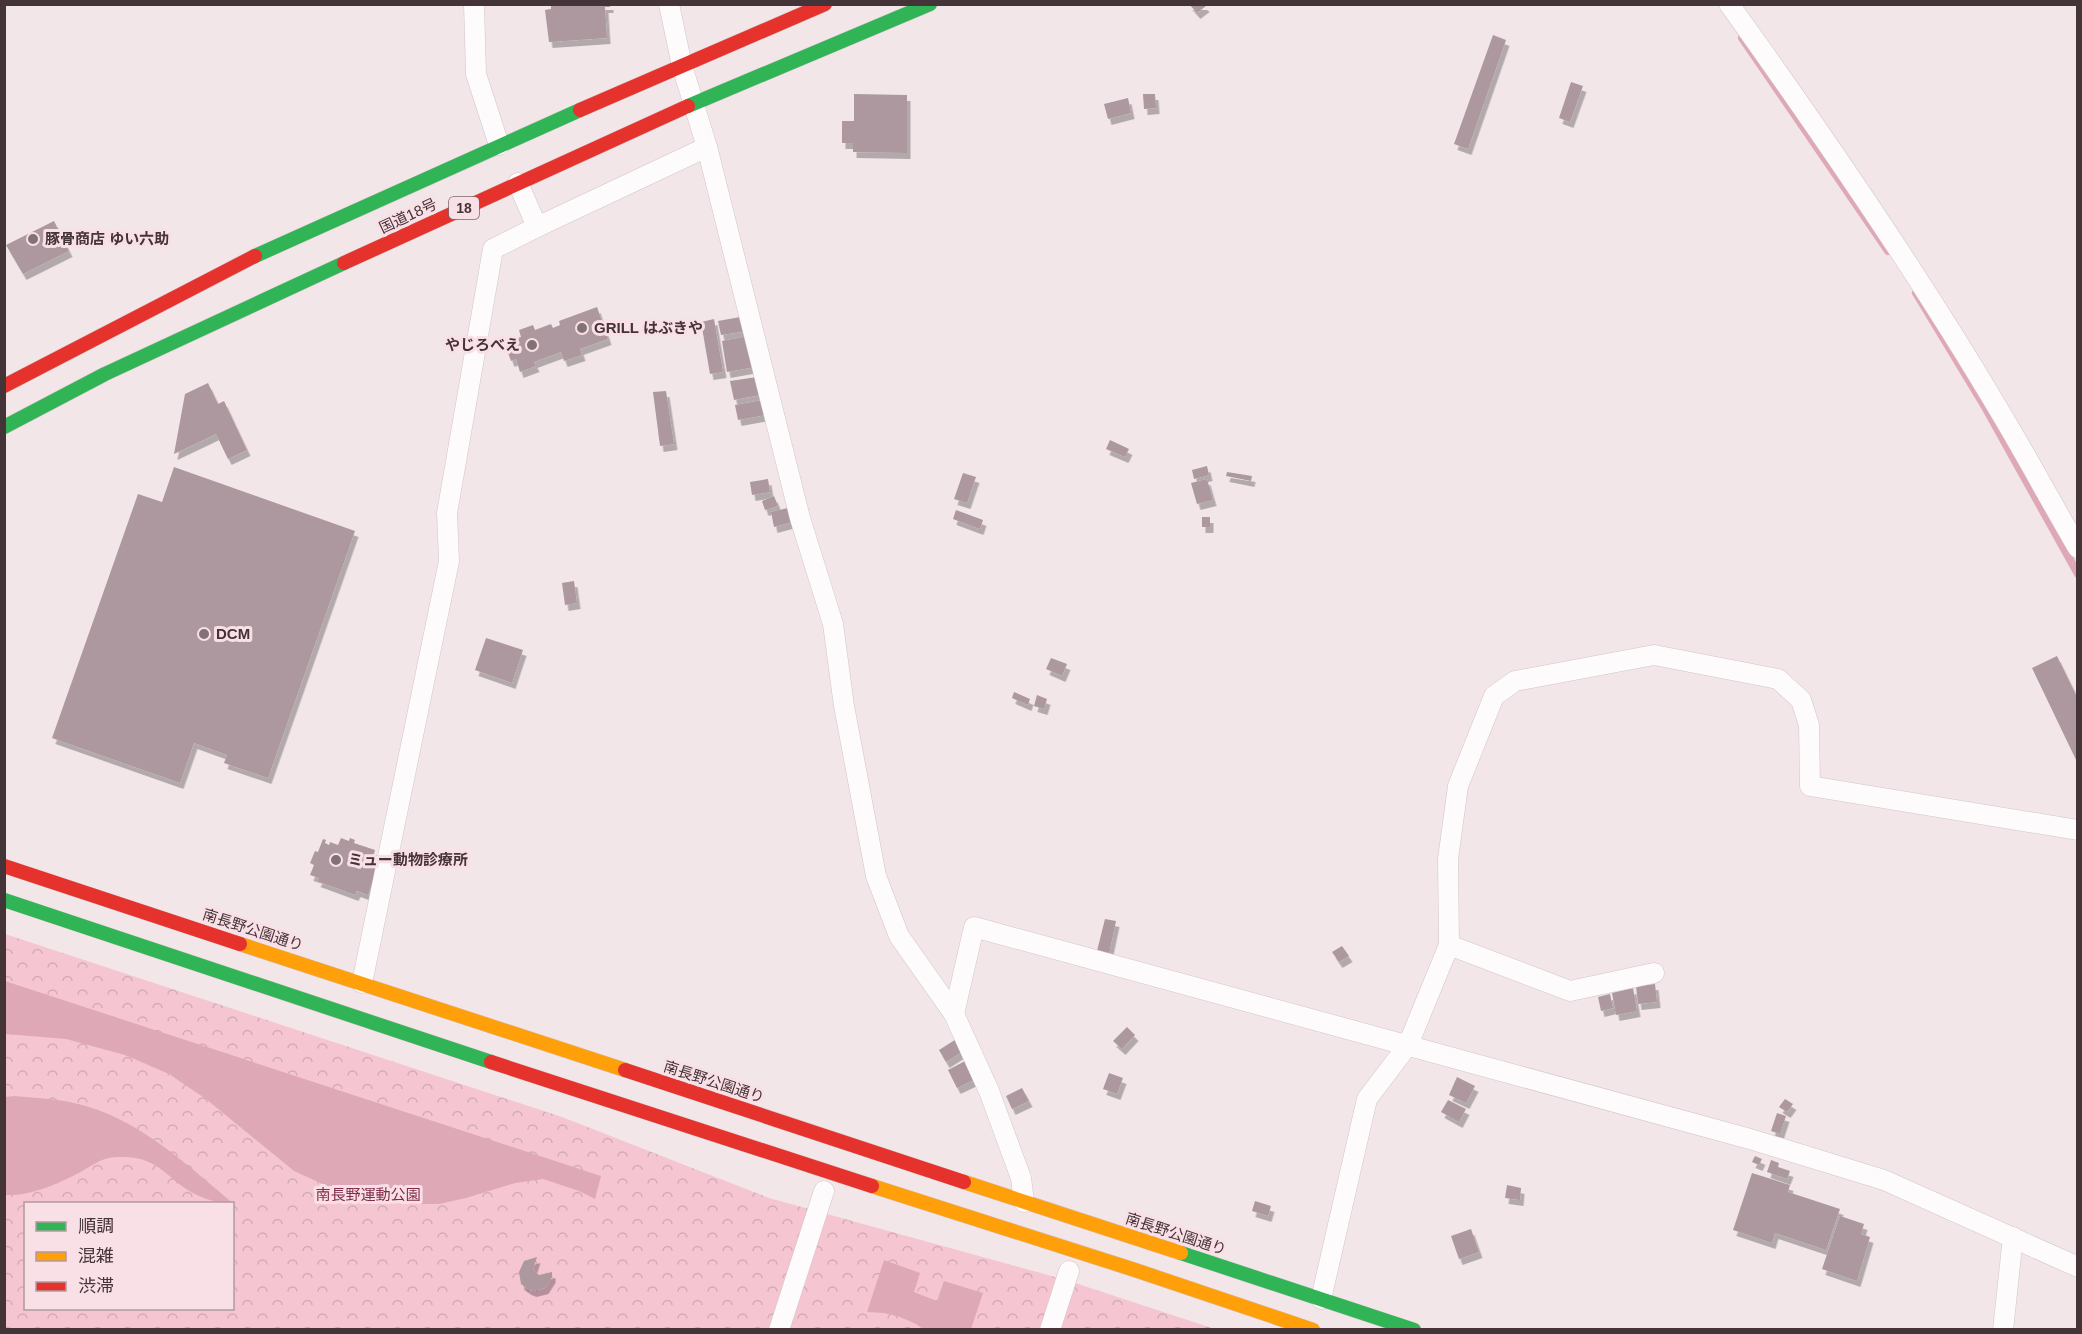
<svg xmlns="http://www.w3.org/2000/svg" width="2082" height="1334" font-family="Arial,'Noto Sans JP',sans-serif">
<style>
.park{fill:url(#park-crowns);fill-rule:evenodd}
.water{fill:#dfa8b7}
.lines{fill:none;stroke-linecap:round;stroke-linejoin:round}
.stream{stroke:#dfa8b7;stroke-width:8}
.building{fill:#ac989e;filter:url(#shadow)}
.street-casing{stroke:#d2c4c7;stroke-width:21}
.fast-casing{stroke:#d2c4c7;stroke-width:15}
.slow-casing{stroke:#d2c4c7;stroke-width:15}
.jam-casing{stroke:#d2c4c7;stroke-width:15}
.street{stroke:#fdfbfc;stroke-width:20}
.fast{stroke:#30b455;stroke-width:14}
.slow{stroke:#ff9f0a;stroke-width:14}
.jam{stroke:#e5322d;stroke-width:14}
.poi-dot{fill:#817275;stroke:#f9e0e6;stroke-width:2}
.labels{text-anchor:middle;stroke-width:6;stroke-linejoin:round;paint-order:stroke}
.shield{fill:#f9e0e6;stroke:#7a676c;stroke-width:1.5}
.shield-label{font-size:14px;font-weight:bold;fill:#443337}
.street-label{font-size:15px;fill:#443337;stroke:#f9e0e6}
.poi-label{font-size:15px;font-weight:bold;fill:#443337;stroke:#f9e0e6;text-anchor:start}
.park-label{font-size:15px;fill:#812a49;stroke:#f9e0e6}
</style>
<defs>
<pattern id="park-crowns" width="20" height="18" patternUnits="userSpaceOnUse" patternTransform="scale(1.5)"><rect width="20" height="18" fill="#f5c6d2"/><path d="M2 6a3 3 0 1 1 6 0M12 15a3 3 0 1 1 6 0" fill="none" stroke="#d3abb5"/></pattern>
<filter id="shadow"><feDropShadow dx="3.5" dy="6" stdDeviation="0" flood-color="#0004"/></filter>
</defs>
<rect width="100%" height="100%" fill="#f3e6e9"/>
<!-- park -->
<path class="park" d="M5,934L562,1117L769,1198L1066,1280L1215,1329L5,1330ZM26,1204H232V1308H26Z"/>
<!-- water -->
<g class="water">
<polygon points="5,981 601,1176 595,1199 579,1191 543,1179 515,1183 466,1198 439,1204 411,1204 329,1187 294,1171 206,1099 169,1074 125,1055 66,1039 5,1034"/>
<path d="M14,1096C38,1098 63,1099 86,1106C144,1123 189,1167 234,1204C222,1203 210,1201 199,1196C166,1181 162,1155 117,1157C101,1157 89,1168 75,1175C53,1186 29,1196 5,1195V1097Z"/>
<polygon points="884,1260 920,1273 914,1292 937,1301 944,1281 983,1293 971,1329 923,1329 916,1324 900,1317 884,1313 867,1312"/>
</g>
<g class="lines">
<!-- stream -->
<g class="stream">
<polyline points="1742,38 1888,251"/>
<polyline points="1916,293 1985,407 2078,574"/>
</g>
</g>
<!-- building -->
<g class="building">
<polygon points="551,4 610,4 610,7 605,7 607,38 549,42 545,10 551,9"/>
<polygon points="1189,4 1204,4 1206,6 1197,13"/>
<polygon points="1493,35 1506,40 1468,149 1454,144"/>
<polygon points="1571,82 1583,86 1570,122 1559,118"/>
<polygon points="854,94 907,95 907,153 853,152 853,143 842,143 842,121 854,121"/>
<polygon points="1143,94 1155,94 1156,108 1144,109"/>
<polygon points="1128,98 1131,113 1108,119 1104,104"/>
<polygon points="54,221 69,251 23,274 6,245"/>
<polygon points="597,307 608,339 580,349 582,355 564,361 561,352 534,362 536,366 520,372 516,359 511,361 504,342 521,337 519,330 533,325 535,330 551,324 553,328 560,325 559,321"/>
<polygon points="746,316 748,331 721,335 718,321"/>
<polygon points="714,319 723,372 710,374 701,322"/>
<polygon points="749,336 755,367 727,372 722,341"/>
<polygon points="757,377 760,395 734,400 730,381"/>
<polygon points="208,383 218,404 224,401 247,450 228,459 216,434 174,454 185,394"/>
<polygon points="666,391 674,444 660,446 653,392"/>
<polygon points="764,400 766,415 738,420 735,405"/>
<polygon points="1110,440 1129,449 1125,457 1106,449"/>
<polygon points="1207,466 1209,475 1194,479 1192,470"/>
<polygon points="174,467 355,531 268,778 224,763 227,755 194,743 180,783 52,738 138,494 162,502"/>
<polygon points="1227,472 1252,476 1251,481 1226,476"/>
<polygon points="963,473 976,477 967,503 954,499"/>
<polygon points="768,479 770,492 752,495 750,482"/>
<polygon points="1207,479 1213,500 1197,504 1191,483"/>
<polygon points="774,496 778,506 765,510 762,501"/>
<polygon points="792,507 796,521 774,527 771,512"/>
<polygon points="956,510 983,520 980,529 953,519"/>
<rect x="1202" y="517" width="8" height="10"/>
<polygon points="574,581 577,603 565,605 562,583"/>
<polygon points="486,638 523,650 512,683 475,670"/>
<polygon points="2057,656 2078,699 2078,764 2032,668"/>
<polygon points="1051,658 1067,664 1062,676 1046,669"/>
<polygon points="1014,692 1030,699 1028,705 1012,698"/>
<polygon points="1037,695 1047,699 1044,709 1034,706"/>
<polygon points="341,838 349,841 350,838 355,840 354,843 375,850 373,857 380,860 368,895 357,891 355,895 317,881 319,878 310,875 314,865 310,863 315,851 318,852 323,839 326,840 325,843 329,845 330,842 338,845"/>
<polygon points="1105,919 1116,921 1109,954 1097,951"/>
<polygon points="1342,946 1349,956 1339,962 1332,952"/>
<polygon points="1655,984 1657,1002 1638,1004 1636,986"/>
<polygon points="1633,988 1637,1011 1616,1015 1612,993"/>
<polygon points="1610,994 1613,1008 1601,1011 1598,997"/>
<polygon points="1127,1027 1135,1035 1122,1049 1113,1041"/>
<polygon points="958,1038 965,1050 946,1062 939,1050"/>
<polygon points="967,1060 976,1079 957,1088 948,1070"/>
<polygon points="1109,1073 1123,1078 1117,1094 1103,1089"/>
<polygon points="1457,1077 1475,1086 1466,1103 1449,1095"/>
<polygon points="1022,1088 1029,1101 1012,1109 1006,1096"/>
<polygon points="1785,1099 1793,1104 1787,1112 1779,1107"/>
<polygon points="1448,1100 1466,1109 1459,1122 1441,1112"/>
<polygon points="1777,1113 1786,1116 1780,1134 1771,1131"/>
<polygon points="1755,1156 1762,1159 1759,1165 1752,1162"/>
<polygon points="1771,1160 1779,1163 1778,1167 1790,1171 1787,1179 1767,1172"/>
<polygon points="1752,1173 1790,1185 1788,1192 1840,1209 1826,1250 1775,1233 1772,1243 1733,1230"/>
<polygon points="1507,1185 1521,1188 1520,1200 1505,1198"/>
<polygon points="1255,1201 1271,1206 1268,1216 1252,1211"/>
<polygon points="1840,1216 1864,1224 1861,1234 1870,1237 1857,1281 1822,1269"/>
<polygon points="1471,1229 1479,1252 1459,1259 1451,1236"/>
<polygon points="537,1257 533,1270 539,1275 552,1272 552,1277 545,1288 533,1291 528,1289 521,1284 519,1272 524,1261"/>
</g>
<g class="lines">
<defs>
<g id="street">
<polyline points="474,4 476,74 499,145"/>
<polyline points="669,4 682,66 707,147 800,518 833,624 844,706 876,876 899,936 954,1014 989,1091 1021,1178 1024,1202"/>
<path d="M1729,4C1824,136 1916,270 1999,410C2026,455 2051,502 2078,548"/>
<polyline points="537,227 707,147"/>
<polyline points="1449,945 1570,991 1654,973"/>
<polyline points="362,983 449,561 447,513 493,249 537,227 518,183"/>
<polyline points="954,1014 974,927 1750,1139 1884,1180 2078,1267"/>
<polyline points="1321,1299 1367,1099 1408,1045 1449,945 1448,859 1458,786 1494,696 1515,681 1654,655 1778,679 1801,700 1809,725 1810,786 2078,830"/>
<polyline points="779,1330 824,1191"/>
<polyline points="1050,1330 1069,1271"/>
<polyline points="2003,1330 2013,1237"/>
</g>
<g id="fast">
<polyline points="688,106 930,4"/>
<polyline points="255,256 580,110"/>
<polyline points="4,427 105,374 344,263"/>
<polyline points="4,900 491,1062"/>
<polyline points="1181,1253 1414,1330"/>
</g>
<g id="slow">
<polyline points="240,944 625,1070"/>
<polyline points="964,1182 1181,1253"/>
<polyline points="872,1186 1135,1270 1313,1330"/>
</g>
<g id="jam">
<polyline points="580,110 825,4"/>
<polyline points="344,263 688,106"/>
<polyline points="4,386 255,256"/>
<polyline points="4,866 240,944"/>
<polyline points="491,1062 872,1186"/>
<polyline points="625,1070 964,1182"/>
</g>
</defs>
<!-- street casing -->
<use href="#street" class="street-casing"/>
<!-- fast casing -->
<use href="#fast" class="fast-casing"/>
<!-- slow casing -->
<use href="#slow" class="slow-casing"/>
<!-- jam casing -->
<use href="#jam" class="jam-casing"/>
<!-- street -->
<use href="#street" class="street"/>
<!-- fast -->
<use href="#fast" class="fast"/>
<!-- slow -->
<use href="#slow" class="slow"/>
<!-- jam -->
<use href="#jam" class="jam"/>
</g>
<!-- markers -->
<g class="poi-dot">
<circle cx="33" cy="239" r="6"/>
<circle cx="582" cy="328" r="6"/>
<circle cx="532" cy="345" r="6"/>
<circle cx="204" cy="634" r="6"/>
<circle cx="336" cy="860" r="6"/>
</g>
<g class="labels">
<!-- shield labels -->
<rect class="shield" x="449" y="197" width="30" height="22" rx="4.5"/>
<g class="shield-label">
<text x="464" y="213">18</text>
</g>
<!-- street labels -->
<g class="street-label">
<text transform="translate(408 216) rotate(-25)" y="5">国道18号</text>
<text transform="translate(253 930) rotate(18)" y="5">南長野公園通り</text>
<text transform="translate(714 1082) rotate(18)" y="5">南長野公園通り</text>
<text transform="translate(1176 1234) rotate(18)" y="5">南長野公園通り</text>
</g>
<!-- poi labels -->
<g class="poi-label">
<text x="45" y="244">豚骨商店 ゆい六助</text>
<text x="594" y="333">GRILL はぶきや</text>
<text x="520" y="350" text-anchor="end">やじろべえ</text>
<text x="216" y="639">DCM</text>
<text x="348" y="865">ミュー動物診療所</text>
</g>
<!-- park labels -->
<g class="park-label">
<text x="368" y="1200">南長野運動公園</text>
</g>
</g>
<!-- border -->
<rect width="2082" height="1334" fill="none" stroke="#443337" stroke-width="12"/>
<!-- legend -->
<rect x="24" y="1202" width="210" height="108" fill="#f9e0e6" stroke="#b19ba0" stroke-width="1.5"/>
<rect x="36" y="1222" width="30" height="9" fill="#30b455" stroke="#b19ba0" stroke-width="1.5"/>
<text x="78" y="1232" font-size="18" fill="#443337">順調</text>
<rect x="36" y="1252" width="30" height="9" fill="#ff9f0a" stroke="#b19ba0" stroke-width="1.5"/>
<text x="78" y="1262" font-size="18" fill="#443337">混雑</text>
<rect x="36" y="1282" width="30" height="9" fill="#e5322d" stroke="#b19ba0" stroke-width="1.5"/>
<text x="78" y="1292" font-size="18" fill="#443337">渋滞</text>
</svg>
